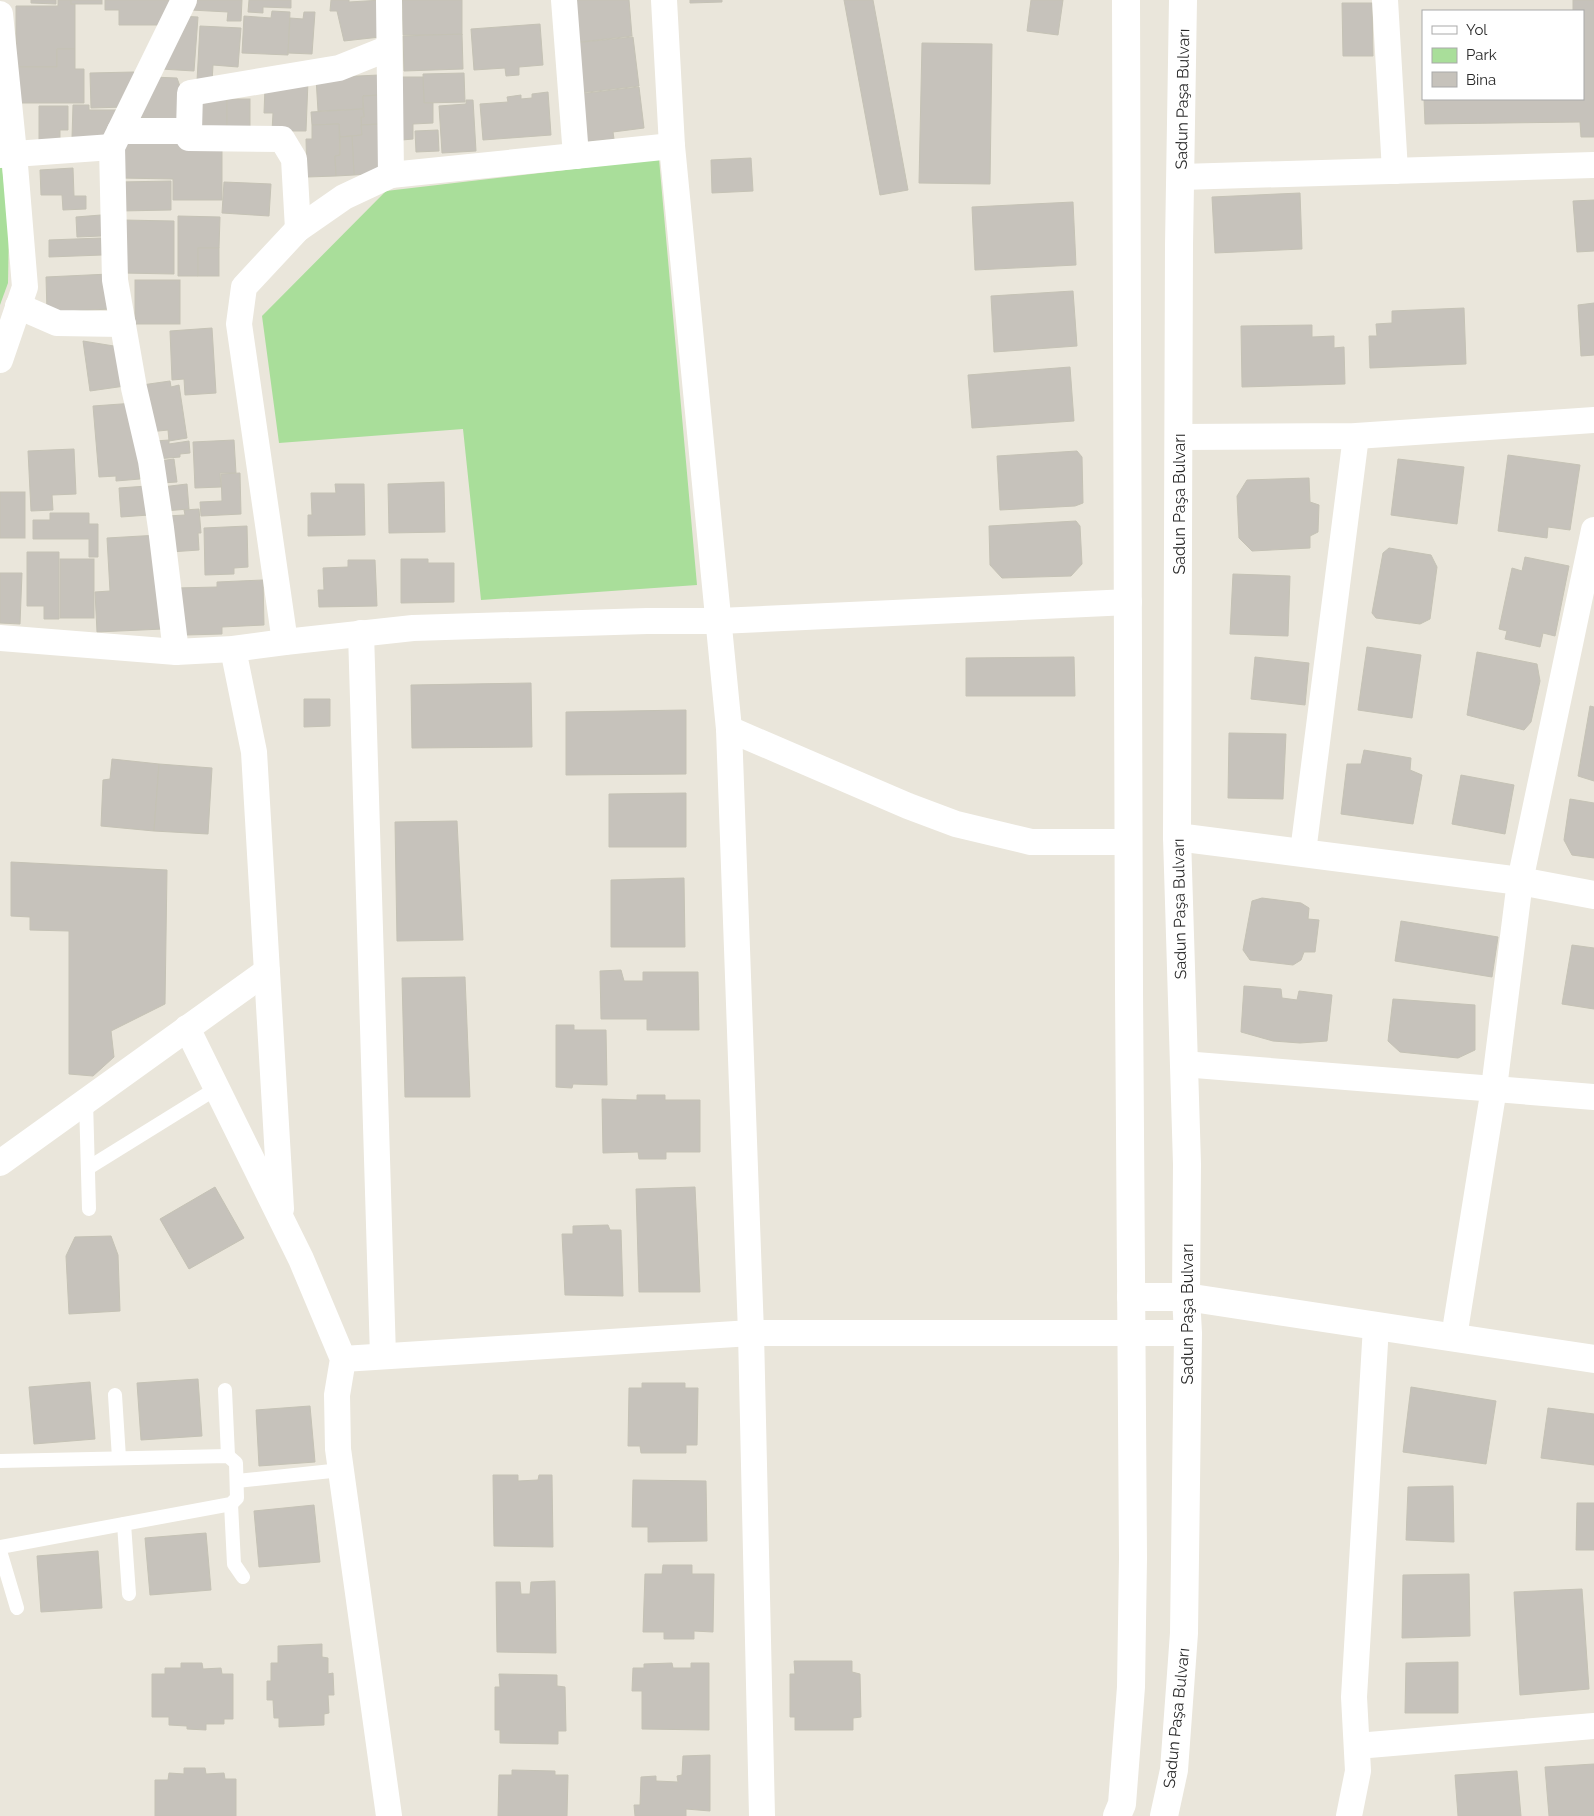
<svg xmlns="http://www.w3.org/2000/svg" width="1594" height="1816" font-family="Raleway,sans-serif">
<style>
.green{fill:#a9de9a}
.building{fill:#c6c2bb;stroke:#c5c2b5}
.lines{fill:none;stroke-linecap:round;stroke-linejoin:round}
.service{stroke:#fff;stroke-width:14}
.minor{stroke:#fff;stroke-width:26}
.tertiary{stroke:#fff;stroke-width:28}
.secondary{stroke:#fff;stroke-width:28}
.labels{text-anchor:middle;stroke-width:4;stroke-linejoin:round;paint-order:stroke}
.street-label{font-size:16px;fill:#292929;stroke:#fff}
</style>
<rect width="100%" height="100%" fill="#eae6db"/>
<!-- green -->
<g class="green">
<polygon points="0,148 9,228 8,283 0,305"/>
<polygon points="659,159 697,585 481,600 463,429 279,443 262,316 386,191"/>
</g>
<!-- building -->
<g class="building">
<polygon points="31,0 56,0 56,4 31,3"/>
<polygon points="58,0 71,0 71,4 75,4 75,49 57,49 57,67 16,67 16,6 58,6"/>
<rect x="71" y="0" width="31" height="4"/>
<polygon points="105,0 175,0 168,25 119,25 119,10 105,10"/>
<polygon points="192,0 242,0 241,21 227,21 228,12 191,10"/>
<polygon points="249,0 291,0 291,8 263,7 263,13 248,12"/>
<polygon points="331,0 349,0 349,2 382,0 380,37 344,41 337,11 330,11"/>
<polygon points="402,0 462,0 462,35 403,35"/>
<polygon points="568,0 629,0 632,36 572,43"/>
<polygon points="690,0 722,0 722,2 690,3"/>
<polygon points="844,0 873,0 908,190 880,195"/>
<polygon points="1031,0 1063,0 1058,35 1027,31"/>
<polygon points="1573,0 1594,0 1594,137 1581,137 1580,122 1425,124 1424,99 1583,99 1583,11 1573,11"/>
<polygon points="1342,3 1372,3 1373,56 1343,56"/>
<polygon points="272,11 290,12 288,55 242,53 244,16 271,18"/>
<polygon points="304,12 315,12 312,54 288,53 290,18 303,19"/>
<polygon points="179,16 198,17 194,71 161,69"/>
<polygon points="540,24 543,65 519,67 519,75 506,76 505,68 474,70 471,29"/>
<polygon points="200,26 241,28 238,67 213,65 212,82 197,81"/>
<polygon points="462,34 463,69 404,71 403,36"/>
<polygon points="633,37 639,86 579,93 573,43"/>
<polygon points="922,43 992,44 990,184 919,183"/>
<polygon points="57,49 75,49 75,69 84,69 84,103 17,103 17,67 57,67"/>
<polygon points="134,72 137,78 125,107 91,108 90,73"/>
<polygon points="464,73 465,102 424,103 423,74"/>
<polygon points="379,75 380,95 363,96 363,109 318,111 316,78"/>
<polygon points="152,77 177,78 183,95 182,124 170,119 139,118"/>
<polygon points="401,77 423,77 424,103 433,103 433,123 413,124 413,139 402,140"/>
<polygon points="308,81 306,131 272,131 273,113 264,113 265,87"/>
<polygon points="639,87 644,128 613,132 614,139 585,142 579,94"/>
<polygon points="548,92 551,135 483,140 480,104 508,102 507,97 521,95 521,99 532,98 532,94"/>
<polygon points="195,94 227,95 227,135 195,135"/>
<polygon points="380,95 381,124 361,125 361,117 364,117 363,96"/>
<rect x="227" y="99" width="23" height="36"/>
<polygon points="466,100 473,100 476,151 442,153 439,106 466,104"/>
<polygon points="73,105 89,105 89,110 118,110 108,138 72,138"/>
<polygon points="39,106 68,106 68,130 60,130 60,141 39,141"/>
<polygon points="363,109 364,117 361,117 362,135 340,137 339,124 312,125 311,112"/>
<polygon points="339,124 340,155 335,156 336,176 307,177 306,139 312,139 312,125"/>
<polygon points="381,124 383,173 354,175 352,136 362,135 361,125"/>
<polygon points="438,130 439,151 416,152 415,131"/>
<polygon points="120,135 222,141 222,200 173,200 173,179 120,178"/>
<polygon points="352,136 354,175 336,176 335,156 340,155 340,137"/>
<polygon points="751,158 753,191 712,193 711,160"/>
<polygon points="73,168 74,196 86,196 86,209 63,210 62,195 41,195 40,170"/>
<polygon points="171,181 171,210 120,211 120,182"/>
<polygon points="224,182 271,184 269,216 222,213"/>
<polygon points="1300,193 1302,249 1215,253 1212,197"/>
<polygon points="1594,200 1594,251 1577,252 1573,201"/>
<polygon points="1073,202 1076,265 975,270 972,207"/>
<polygon points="101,215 102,236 77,237 76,217"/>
<polygon points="178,216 220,217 219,248 198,248 198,276 178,276"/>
<polygon points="123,220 174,221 174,274 122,273"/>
<polygon points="101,238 102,255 49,257 49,240"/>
<rect x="198" y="248" width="21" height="28"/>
<polygon points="109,274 111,309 47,312 46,277"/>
<rect x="135" y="280" width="45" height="44"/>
<polygon points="1073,291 1077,346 994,352 991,296"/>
<polygon points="1594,303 1594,355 1581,356 1578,305"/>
<polygon points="1464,308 1466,364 1370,368 1369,336 1377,336 1376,324 1392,323 1392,311"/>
<polygon points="1312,325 1312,337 1334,336 1334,348 1344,347 1345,384 1242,387 1241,326"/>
<polygon points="212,328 216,393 185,395 184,379 172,380 170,331"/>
<polygon points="83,341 120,347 125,386 90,391"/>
<polygon points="1070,367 1074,421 972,428 968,375"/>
<polygon points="170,381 171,387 179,385 187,438 169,441 168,430 149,432 142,385"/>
<polygon points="135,403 140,479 116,481 116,476 99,477 93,406"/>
<polygon points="169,440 169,444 189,441 190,453 180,454 180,457 156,459 155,441"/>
<polygon points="234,440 236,473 220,473 221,487 195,488 193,442"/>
<polygon points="74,449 76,494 52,495 53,510 31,511 28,451"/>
<polygon points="1077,451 1082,457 1083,503 1075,506 1000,510 997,456"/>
<polygon points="1508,455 1580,465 1570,530 1548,527 1547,538 1498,531"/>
<polygon points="174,459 177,482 161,483 159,461"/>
<polygon points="1398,459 1464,467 1457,524 1391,515"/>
<polygon points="240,473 241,514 201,516 200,502 222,501 221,474"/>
<polygon points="1309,478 1310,502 1319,505 1318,532 1310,536 1310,548 1252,551 1239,538 1237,496 1247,480"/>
<polygon points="444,482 445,532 389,533 388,484"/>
<polygon points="187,484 189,509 164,511 162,487"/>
<polygon points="335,484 364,484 365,535 308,536 308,515 312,515 311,493 336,493"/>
<polygon points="147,486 149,515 121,517 119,488"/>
<rect x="0" y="492" width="25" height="46"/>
<polygon points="199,509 201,533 198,533 199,550 170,552 167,516 185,515 184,510"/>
<polygon points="50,513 89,513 89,524 98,524 98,557 89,557 89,539 33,539 33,520 50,520"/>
<polygon points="1076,521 1080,526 1082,564 1071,576 1002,578 990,565 989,526"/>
<polygon points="247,526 248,567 234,568 234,574 205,575 204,528"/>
<polygon points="159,535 163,629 97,632 95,592 110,591 107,538"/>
<polygon points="1389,548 1431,555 1437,567 1430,619 1420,624 1376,618 1372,613 1383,553"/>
<polygon points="27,552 59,552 59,619 44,619 44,606 27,606"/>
<polygon points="1525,557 1569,566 1555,636 1543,633 1540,647 1505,639 1507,631 1499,629 1512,568 1522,571"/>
<rect x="60" y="559" width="34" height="59"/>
<polygon points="401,559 428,559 428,563 454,563 454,602 401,603"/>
<polygon points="348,560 375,560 377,606 319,607 318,590 324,590 323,568 348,567"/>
<polygon points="0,573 22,573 20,624 0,623"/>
<polygon points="1233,574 1290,576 1288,636 1230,634"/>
<polygon points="263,580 264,625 222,627 222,634 186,635 176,588 217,587 217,582"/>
<polygon points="1367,647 1421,655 1412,718 1358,710"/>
<polygon points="1477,652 1537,664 1540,681 1531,722 1524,730 1467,715"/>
<polygon points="1074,657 1075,696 966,696 966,658"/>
<polygon points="1255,657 1309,663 1305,705 1251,699"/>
<polygon points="531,683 532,747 412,748 411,685"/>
<polygon points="304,699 330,699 330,726 304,727"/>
<polygon points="1590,706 1594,707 1594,781 1578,776"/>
<polygon points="686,710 686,774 566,775 566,712"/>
<polygon points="1229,733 1286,734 1283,799 1228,798"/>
<polygon points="1364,750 1411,758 1410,770 1422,775 1413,824 1341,814 1347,764 1361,764"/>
<polygon points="112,759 159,764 154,831 101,826 103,780 110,779"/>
<polygon points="159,764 212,768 208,834 154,831"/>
<polygon points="1461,775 1514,785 1505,834 1452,824"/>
<polygon points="686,793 686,847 609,847 609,794"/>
<polygon points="1570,799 1594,803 1594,858 1572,855 1564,840"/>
<polygon points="457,821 463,940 397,941 395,822"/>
<polygon points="11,862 167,870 165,1004 111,1031 114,1057 93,1076 69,1074 69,931 30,930 30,917 11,916"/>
<polygon points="684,878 685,947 611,947 611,880"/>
<polygon points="1262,898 1301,903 1309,908 1308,919 1319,920 1315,952 1304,952 1301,960 1293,965 1250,960 1243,950 1252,901"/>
<polygon points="1401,921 1498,937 1492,977 1395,961"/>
<polygon points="1572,945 1594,948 1594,1009 1562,1004"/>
<polygon points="621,970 624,981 643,981 643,972 698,972 699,1030 647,1030 647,1019 601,1019 600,971"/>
<polygon points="465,977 470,1097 405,1097 402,978"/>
<polygon points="1244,986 1281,989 1282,998 1297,1000 1299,991 1332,995 1327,1041 1300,1043 1273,1041 1241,1032"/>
<polygon points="1393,999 1475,1005 1475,1050 1458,1058 1400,1052 1388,1041"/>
<polygon points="556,1025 574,1025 574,1030 606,1030 607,1085 573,1084 572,1088 556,1087"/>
<polygon points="637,1095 665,1095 665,1100 700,1100 700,1152 666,1152 666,1159 639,1159 638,1152 603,1153 602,1099 637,1100"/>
<polygon points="215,1187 244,1238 189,1269 160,1219"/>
<polygon points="695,1187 700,1292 639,1292 636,1189"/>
<polygon points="608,1225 610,1230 621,1230 623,1296 565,1295 562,1234 573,1234 573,1226"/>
<polygon points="111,1236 118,1255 120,1311 69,1314 66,1256 75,1237"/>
<polygon points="198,1379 202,1436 141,1440 137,1383"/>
<polygon points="90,1382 95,1439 34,1444 29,1387"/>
<polygon points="642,1383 685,1383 685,1388 698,1388 697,1445 686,1445 686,1453 641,1453 640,1446 628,1446 629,1388 642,1388"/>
<polygon points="1411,1387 1496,1401 1486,1464 1403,1452"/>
<polygon points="310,1406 315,1462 259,1466 256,1410"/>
<polygon points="1548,1408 1594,1414 1594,1465 1541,1458"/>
<polygon points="493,1475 518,1475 518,1481 538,1480 539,1475 552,1475 553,1547 494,1546"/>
<polygon points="633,1480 706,1481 707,1541 648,1542 648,1527 632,1527"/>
<polygon points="1453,1486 1454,1542 1406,1540 1408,1487"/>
<polygon points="1577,1503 1594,1503 1594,1550 1576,1550"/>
<polygon points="314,1505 320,1562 259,1567 254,1511"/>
<polygon points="206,1533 211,1590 150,1595 145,1538"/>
<polygon points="98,1551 102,1608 41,1612 37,1556"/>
<polygon points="663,1565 692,1565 692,1574 714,1574 713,1632 694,1631 694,1639 664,1639 664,1632 643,1632 645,1574 662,1574"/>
<polygon points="1469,1574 1470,1636 1402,1638 1403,1575"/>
<polygon points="555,1581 556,1653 497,1652 496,1582 520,1582 521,1594 530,1594 531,1582"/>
<polygon points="1582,1589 1589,1689 1520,1695 1514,1592"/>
<polygon points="322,1644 322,1657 328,1658 328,1674 333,1673 334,1695 328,1695 329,1713 324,1714 324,1725 279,1727 279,1718 274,1718 273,1700 267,1700 267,1681 271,1681 271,1663 278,1663 278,1646"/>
<polygon points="794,1661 852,1661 852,1672 860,1674 861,1717 853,1718 853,1730 795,1730 795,1717 790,1717 790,1674 795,1674"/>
<polygon points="1458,1662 1458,1713 1405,1713 1406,1663"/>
<polygon points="181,1663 202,1663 203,1669 221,1668 222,1674 233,1674 233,1719 224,1719 224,1724 206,1724 206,1730 187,1729 187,1726 169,1725 169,1717 152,1717 152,1674 165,1674 165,1668 181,1668"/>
<polygon points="672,1663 673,1668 691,1668 691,1663 709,1663 709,1730 642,1729 642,1691 632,1691 633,1668 644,1668 644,1664"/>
<polygon points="499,1674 557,1675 557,1686 565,1687 566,1731 558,1731 558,1744 500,1743 500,1730 495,1730 495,1687 500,1687"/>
<polygon points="710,1755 710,1811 686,1809 686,1816 635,1816 634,1805 640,1805 641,1777 656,1776 656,1781 678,1782 677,1776 682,1775 683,1756"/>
<polygon points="1594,1764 1594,1816 1549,1816 1545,1767"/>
<polygon points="184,1768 205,1768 206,1774 224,1773 225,1779 236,1779 236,1816 155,1816 155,1780 168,1780 169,1773 184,1774"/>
<polygon points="512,1770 555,1771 555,1775 568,1775 567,1816 498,1816 499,1775 512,1775"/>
<polygon points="1517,1771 1521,1816 1458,1816 1455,1775"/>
</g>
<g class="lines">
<!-- service -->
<g class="service">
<polyline points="86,1101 89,1209"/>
<polyline points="88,1168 217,1088"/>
<polyline points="225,1390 228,1456"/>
<polyline points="115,1395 119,1458"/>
<polyline points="0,1461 228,1456 236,1463 237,1498 231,1504 0,1547"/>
<polyline points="237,1481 341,1470"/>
<polyline points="231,1504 234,1564 243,1577"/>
<polyline points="124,1524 129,1594"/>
<polyline points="0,1551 17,1608"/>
</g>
<!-- minor -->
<g class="minor">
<polyline points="389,0 391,175"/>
<polyline points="564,0 576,156"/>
<polyline points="664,0 672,146 729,729 751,1333 762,1816"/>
<polyline points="1385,0 1395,171"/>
<polyline points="0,14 14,153 25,287 0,360"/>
<polyline points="120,131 189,131 190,93 339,68 389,48"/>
<polyline points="189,131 189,138 282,139 294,159 298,229"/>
<polyline points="0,155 112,147"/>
<polyline points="1181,177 1594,165"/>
<polyline points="18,306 57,323 123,324"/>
<polyline points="1179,437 1356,436 1594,420"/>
<polyline points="361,633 383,1356"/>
<polyline points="0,638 176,652 233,649 285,642 413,628 647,621 719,621 1129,602"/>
<polyline points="285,642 239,324 244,287 298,229 344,197 391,175 672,146"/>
<polyline points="233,649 254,752 281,1209"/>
<polyline points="176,652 161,528 151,461 134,388 115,280 112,147 184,0"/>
<polyline points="729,729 908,806 956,824 1031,842 1129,842"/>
<polyline points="1303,852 1356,436"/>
<polyline points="187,1028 301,1259 343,1359 337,1395 338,1449 389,1816"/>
<polyline points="1183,1064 1594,1097"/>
<polyline points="0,1163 267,971"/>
<polyline points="1454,1337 1494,1088 1520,881 1594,530"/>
<polyline points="343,1359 751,1333 1188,1333"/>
<polyline points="1357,1746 1594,1726"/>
<polyline points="1349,1816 1358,1771 1354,1697 1376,1326"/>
</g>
<!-- tertiary -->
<g class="tertiary">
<polyline points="1177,837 1520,881 1594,895"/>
<polyline points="1131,1297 1186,1297 1594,1359"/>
</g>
<!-- secondary -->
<g class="secondary">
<polyline points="1117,1816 1122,1804 1131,1687 1133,1558 1129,990 1126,0"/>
<polyline points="1164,1816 1174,1770 1184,1633 1188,1333 1186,1297 1187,1164 1177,837 1179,245 1183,0"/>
</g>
</g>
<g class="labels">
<!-- street labels -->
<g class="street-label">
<text transform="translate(1182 99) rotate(-89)" y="6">Sadun Paşa Bulvarı</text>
<text transform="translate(1179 504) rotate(-90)" y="6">Sadun Paşa Bulvarı</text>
<text transform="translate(1179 909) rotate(-91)" y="6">Sadun Paşa Bulvarı</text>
<text transform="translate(1187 1314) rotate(-90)" y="6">Sadun Paşa Bulvarı</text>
<text transform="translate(1176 1718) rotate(-84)" y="6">Sadun Paşa Bulvarı</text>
</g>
</g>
<!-- legend -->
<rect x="1422" y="10" width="162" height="90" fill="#ffffff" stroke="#a9a9a9"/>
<rect x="1432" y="26" width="25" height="8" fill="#ffffff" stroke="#a9a9a9"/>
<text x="1466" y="35" font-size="15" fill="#292929">Yol</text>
<rect x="1432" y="48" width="25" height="15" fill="#a9de9a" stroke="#a9a9a9"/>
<text x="1466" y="60" font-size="15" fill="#292929">Park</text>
<rect x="1432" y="72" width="25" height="15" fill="#c6c2bb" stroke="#a9a9a9"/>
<text x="1466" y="85" font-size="15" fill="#292929">Bina</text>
</svg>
